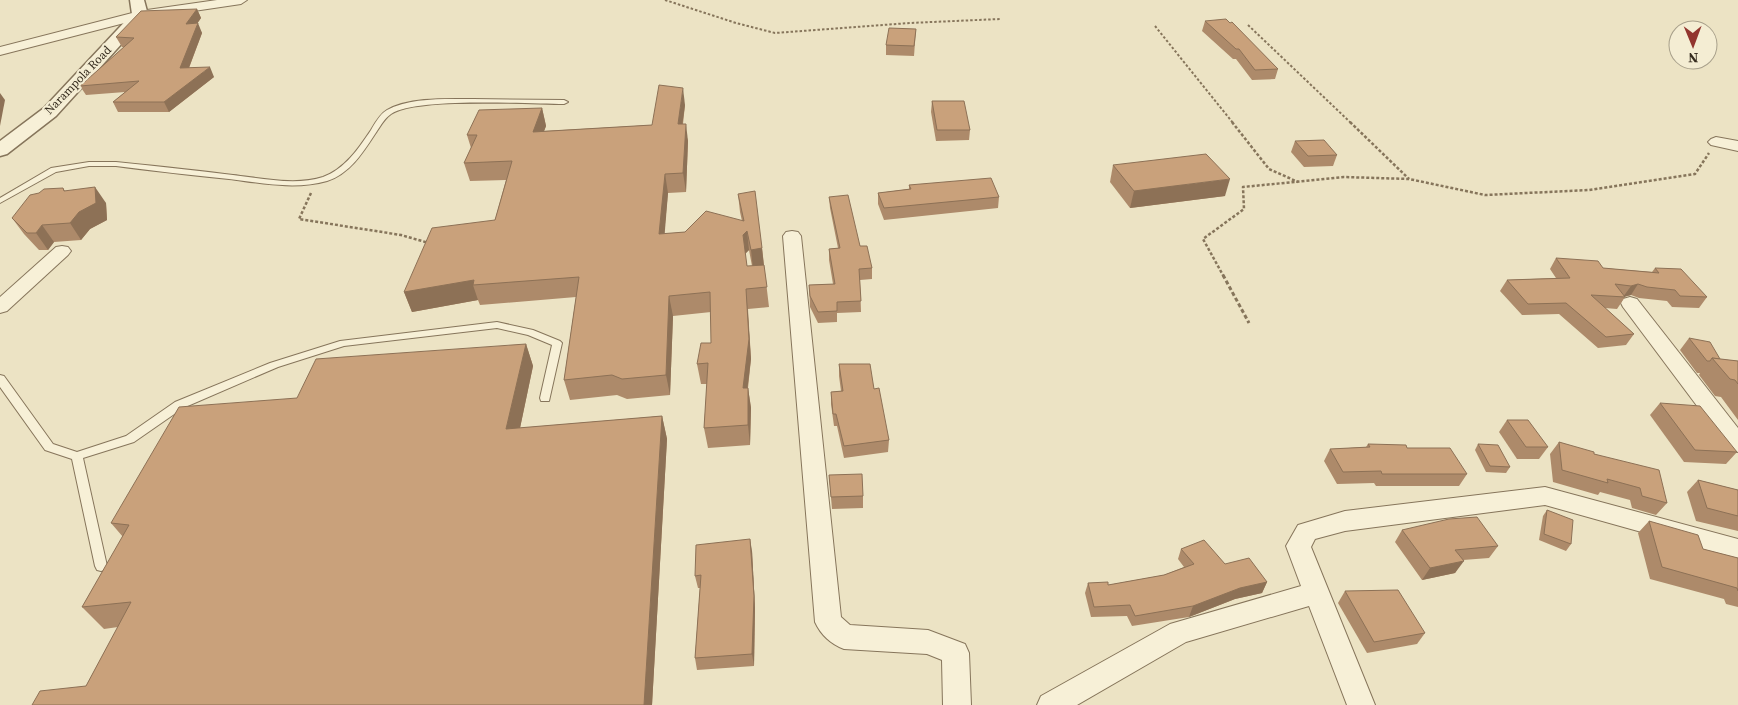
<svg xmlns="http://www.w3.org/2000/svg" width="1738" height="705" font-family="'Source Serif 4',serif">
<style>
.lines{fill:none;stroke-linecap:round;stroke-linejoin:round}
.service-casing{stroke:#86755b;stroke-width:2}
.minor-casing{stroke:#86755b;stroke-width:2}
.tertiary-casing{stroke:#86755b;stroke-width:3}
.path-far2{stroke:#86755b;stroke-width:2;stroke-dasharray:2.5 2;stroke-linecap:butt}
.path-far1{stroke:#86755b;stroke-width:2.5;stroke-dasharray:3 2;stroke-linecap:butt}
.path{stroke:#86755b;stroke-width:3;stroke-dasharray:4 2.5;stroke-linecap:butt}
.service{fill:#f7f0d7;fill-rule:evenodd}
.minor{fill:#f7f0d7;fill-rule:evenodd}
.tertiary{fill:#f7f0d7;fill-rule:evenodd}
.wall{fill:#ad8a6a;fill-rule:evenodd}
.shaded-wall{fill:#8d7156}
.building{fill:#c9a17b;stroke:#8d7156}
.labels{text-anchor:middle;stroke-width:4.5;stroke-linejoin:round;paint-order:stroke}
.far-street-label{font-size:12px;fill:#362c1f;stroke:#f4edd3}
</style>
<rect width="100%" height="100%" fill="#ece3c4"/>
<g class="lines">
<defs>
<g id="service">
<path d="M473,99L564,100L568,102L564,104C530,104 416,97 391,114C385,118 381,125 377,131C364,151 350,174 327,181C295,190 261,183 229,179C191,175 154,171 116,166H89L56,172L0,203V198L51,168L89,162H116C155,166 194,170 233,175C261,178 295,186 323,177C345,169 359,148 371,130C375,123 380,114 387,110C410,97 448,99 473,99Z"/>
<polygon points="497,322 533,330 560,341 562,343 549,401 541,401 540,398 552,345 528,335 497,328 344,346 278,367 183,408 134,442 83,458 107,566 105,570 101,571 97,570 95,566 72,459 45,450 0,387 0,375 4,376 53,444 77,452 126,436 175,402 270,363 340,341"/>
</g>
<g id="minor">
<polygon points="217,0 247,0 241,4 140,19 0,55 0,47 140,11"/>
<polygon points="1716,137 1738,141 1738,151 1711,145 1708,142 1711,139"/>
<path d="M792,231L798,232L801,236L841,617L850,625L928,630L965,644L969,653L971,705H943L942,660L927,654L844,649C831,644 821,635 815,622L783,236L786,232Z"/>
<polygon points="62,246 68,247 71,251 68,255 7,311 0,313 0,297 56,247"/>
<polygon points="1630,297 1637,299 1738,428 1738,452 1730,450 1623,307 1621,303 1623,299"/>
<polygon points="1545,487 1738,539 1738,559 1545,505 1345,531 1315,539 1311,547 1375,705 1347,705 1309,606 1186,642 1077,705 1037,705 1041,696 1170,624 1301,586 1286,546 1298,525 1345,511"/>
</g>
<polygon id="tertiary" points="130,0 144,0 148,15 145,18 56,116 7,154 0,156 0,141 44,108 132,14"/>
</defs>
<!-- service casing -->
<use href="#service" class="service-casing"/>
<!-- minor casing -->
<use href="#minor" class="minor-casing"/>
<!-- tertiary casing -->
<use href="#tertiary" class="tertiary-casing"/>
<!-- path-far2 -->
<g class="path-far2">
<polyline points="665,0 736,23 775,33 910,23 1000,19"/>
<polyline points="1248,25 1351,123"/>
<polyline points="1155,26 1233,123"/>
</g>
<!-- path-far1 -->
<g class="path-far1">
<polyline points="1232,122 1269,169 1298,182"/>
<polyline points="1350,122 1409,179"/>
<polyline points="311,193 299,219 401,235 429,243"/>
<polyline points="1224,277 1203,239 1244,209 1243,187 1344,177 1409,179 1485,195 1589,190 1695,174 1709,153"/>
</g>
<!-- path -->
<polyline class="path" points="1223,275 1249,323"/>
<!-- service -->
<use href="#service" class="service"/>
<!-- minor -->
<use href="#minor" class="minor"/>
<!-- tertiary -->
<use href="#tertiary" class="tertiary"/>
</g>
<!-- wall -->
<g class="wall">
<polygon points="197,9 201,18 197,24 202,33 189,68 214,77 169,112 118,112 113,102 125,92 86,95 80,86 124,47 122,47 116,37"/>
<polygon points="1205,21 1278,69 1275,79 1252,80 1236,59 1233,59 1202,31"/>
<polygon points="916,29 914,56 886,55 886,45"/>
<polygon points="932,101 970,130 969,140 936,141 931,112"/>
<path d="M685,105L683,124L688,141L686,192L668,193L664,234L685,232L742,221L740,212L738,194L762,248L769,307L748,309L751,359L748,388L751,408L750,445L708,448L704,428L707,384H701L697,364L711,343V312L673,316L670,395L627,399L617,395L570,400L564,380L576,297L480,305L478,300L412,312L404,292L495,220L506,180L470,181L464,163L471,148L467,135L542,108L546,126L544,131L652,125ZM749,250L752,266H747L745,254Z"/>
<polygon points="1295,141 1337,155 1333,166 1304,167 1291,152"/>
<polygon points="1113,165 1225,196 1130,208 1110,182"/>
<polygon points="909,185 999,197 998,208 884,220 878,204 878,193 909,189"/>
<polygon points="63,188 65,191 106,203 107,220 90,229 81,240 54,242 48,250 39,250 24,234 12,218"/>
<polygon points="829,197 872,268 872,279 860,280 861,312 837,313 837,322 818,323 810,307 809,285 833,284 829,260 829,249 838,248 830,208"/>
<polygon points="1556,258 1603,268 1652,272 1655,268 1707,297 1699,308 1672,307 1667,301 1639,298 1631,295 1624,297 1625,297 1617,309 1605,308 1634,334 1626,345 1598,348 1559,314 1522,315 1500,291 1507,280 1556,278 1550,269"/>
<polygon points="1689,338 1720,359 1738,361 1738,420 1721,397 1715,396 1699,375 1700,373 1697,373 1680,350"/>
<polygon points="526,344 533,366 520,428 662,416 667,439 652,705 32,705 86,686 118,627 104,629 82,607 123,537 111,523 297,398"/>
<polygon points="839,364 874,389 889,440 888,452 844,458 837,426 834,426 831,404 831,392 841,391 839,376"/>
<polygon points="1660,403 1737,452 1726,464 1684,462 1650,415"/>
<polygon points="1507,420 1548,447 1539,459 1517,459 1499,432"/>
<polygon points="1559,442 1594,454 1667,503 1656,515 1632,508 1630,500 1600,492 1598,495 1553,482 1550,454"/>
<polygon points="1368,444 1407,448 1467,474 1459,486 1376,486 1374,483 1337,484 1324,461 1330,449 1366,447"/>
<polygon points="1478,444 1510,467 1506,473 1486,472 1475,450"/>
<polygon points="829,475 863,496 863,508 832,509"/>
<polygon points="1698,480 1738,490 1738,531 1696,521 1687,492"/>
<polygon points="1547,510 1571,544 1566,551 1539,540 1543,516"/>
<polygon points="1649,521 1703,549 1738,558 1738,607 1726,604 1724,599 1650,579 1638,533"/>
<polygon points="1402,530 1498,546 1489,558 1463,560 1455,573 1422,580 1395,542"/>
<polygon points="1181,549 1225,564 1267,582 1262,593 1235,599 1189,617 1132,626 1127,616 1091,617 1085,593 1088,583 1108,585 1164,575 1184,567 1178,559"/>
<polygon points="752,551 755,608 754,666 697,670 695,658 700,588 698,588 695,576"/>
<polygon points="1345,591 1425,633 1417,644 1367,653 1338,603"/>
</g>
<!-- shaded-wall -->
<g class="shaded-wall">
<polygon points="197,9 201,18 190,33 186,24"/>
<polygon points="198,23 202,33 185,78 180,68"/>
<polygon points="210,67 214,77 169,112 164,102"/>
<polygon points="683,88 685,105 680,141 678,124"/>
<polygon points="0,93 5,100 0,126"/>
<polygon points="542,108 546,126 537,150 533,132"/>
<polygon points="686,124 688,141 686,192 683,173"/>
<polygon points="665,174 668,193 663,254 659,234"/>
<polygon points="1230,179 1225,196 1130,208 1134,191"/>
<polygon points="95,187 106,203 107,220 90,229 81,240 70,223"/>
<polygon points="42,225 54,242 48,250 36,233"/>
<polygon points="747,231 749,250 745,254 743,235"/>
<polygon points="762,248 764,267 753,269 751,250"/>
<polygon points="474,280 473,285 478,300 412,312 404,292"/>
<polygon points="1638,284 1631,295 1623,297 1631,286"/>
<polygon points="746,289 751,359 745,408 743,388"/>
<polygon points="669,296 673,316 670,395 666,375"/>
<polygon points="526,344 533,366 515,452 506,429"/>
<polygon points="748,388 751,408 750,445 748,425"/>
<polygon points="662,416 667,439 652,705 644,705"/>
<polygon points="750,539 752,551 755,608 754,666 752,654"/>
<polygon points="1464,561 1455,573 1422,580 1430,568"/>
<polygon points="1267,582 1262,593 1235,599 1189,617 1193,606 1240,588"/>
</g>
<!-- building -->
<g class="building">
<polygon points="197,9 186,24 198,23 180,68 210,67 164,102 113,102 139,81 80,86 134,38 116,37 141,11"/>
<polygon points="1226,19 1230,23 1232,22 1278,69 1255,70 1239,49 1236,49 1205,21"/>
<polygon points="889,28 916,29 914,46 886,45"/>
<polygon points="659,85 683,88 678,124 686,124 683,173 665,174 659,234 685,232 706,211 744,221 738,194 755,191 762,248 751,250 747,231 743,235 747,266 764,265 767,287 746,289 749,339 743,388 748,388 748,425 704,428 708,363 697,364 701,343 711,343 710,292 669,296 666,375 622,379 612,375 564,380 579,277 473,285 474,280 404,292 432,228 495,220 512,161 464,163 477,135 467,135 479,110 542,108 533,132 652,125"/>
<polygon points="932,101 964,101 970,130 937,130"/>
<polygon points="1324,140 1337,155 1308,156 1295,141"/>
<polygon points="1206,154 1230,179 1134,191 1113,165"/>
<polygon points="991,178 999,197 884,208 878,193 911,189 909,185"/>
<polygon points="95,187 96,203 79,212 70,223 42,225 36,233 27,233 12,218 30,195 39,193 44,189 63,188 64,191"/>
<polygon points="848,195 860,246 867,246 872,268 859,269 861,301 837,302 837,311 818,312 810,296 809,285 835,284 829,249 840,248 829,197"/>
<polygon points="1556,258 1598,261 1603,268 1659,273 1655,268 1681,269 1707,297 1680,296 1675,290 1647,287 1638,284 1631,286 1615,284 1625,297 1591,295 1634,334 1606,337 1566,303 1528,304 1507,280 1570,278"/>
<polygon points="1689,338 1710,342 1720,359 1712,358 1710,361 1707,361"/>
<polygon points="526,344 506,429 662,416 644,705 32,705 40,691 86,686 131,602 82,607 129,525 111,523 179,407 297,398 316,359"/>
<polygon points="1712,358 1738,361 1738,384 1735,380 1730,379"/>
<polygon points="839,364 870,364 874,389 879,388 889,440 844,446 836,414 833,414 831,392 843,391"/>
<polygon points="1660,403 1700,406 1737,452 1695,450"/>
<polygon points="1507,420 1528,420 1548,447 1526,447"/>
<polygon points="1559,442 1594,452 1594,454 1659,470 1667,503 1642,496 1640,488 1607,479 1608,483 1562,470"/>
<polygon points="1368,444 1406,445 1407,448 1450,448 1467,474 1382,474 1381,471 1343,472 1330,449 1370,447"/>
<polygon points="1478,444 1498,445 1510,467 1490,466"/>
<polygon points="862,474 863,496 831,497 829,475"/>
<polygon points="1698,480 1738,490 1738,516 1707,508"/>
<polygon points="1547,510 1573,520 1571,544 1544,534"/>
<polygon points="1477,517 1498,546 1455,550 1464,561 1430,568 1402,530 1449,519"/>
<polygon points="1649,521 1698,535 1703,549 1738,558 1738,591 1737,588 1662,567"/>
<polygon points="750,539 754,596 752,654 695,658 701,575 695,576 696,545"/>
<polygon points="1204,540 1225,564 1249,558 1267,582 1240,588 1193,606 1135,616 1130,605 1094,607 1088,583 1108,582 1108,585 1164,575 1194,564 1181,549"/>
<polygon points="1398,590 1425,633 1374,642 1345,591"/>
</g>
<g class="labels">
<!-- far-street labels -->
<g class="far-street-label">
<text transform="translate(78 80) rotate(-46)" y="4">Narampola Road</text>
</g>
</g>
<!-- north arrow -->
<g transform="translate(1693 45) rotate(179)"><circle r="24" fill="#f4edd3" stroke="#a8a08b"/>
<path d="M0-4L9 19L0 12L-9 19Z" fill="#92352e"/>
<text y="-8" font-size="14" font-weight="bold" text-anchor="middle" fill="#362c1f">N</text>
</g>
</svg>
